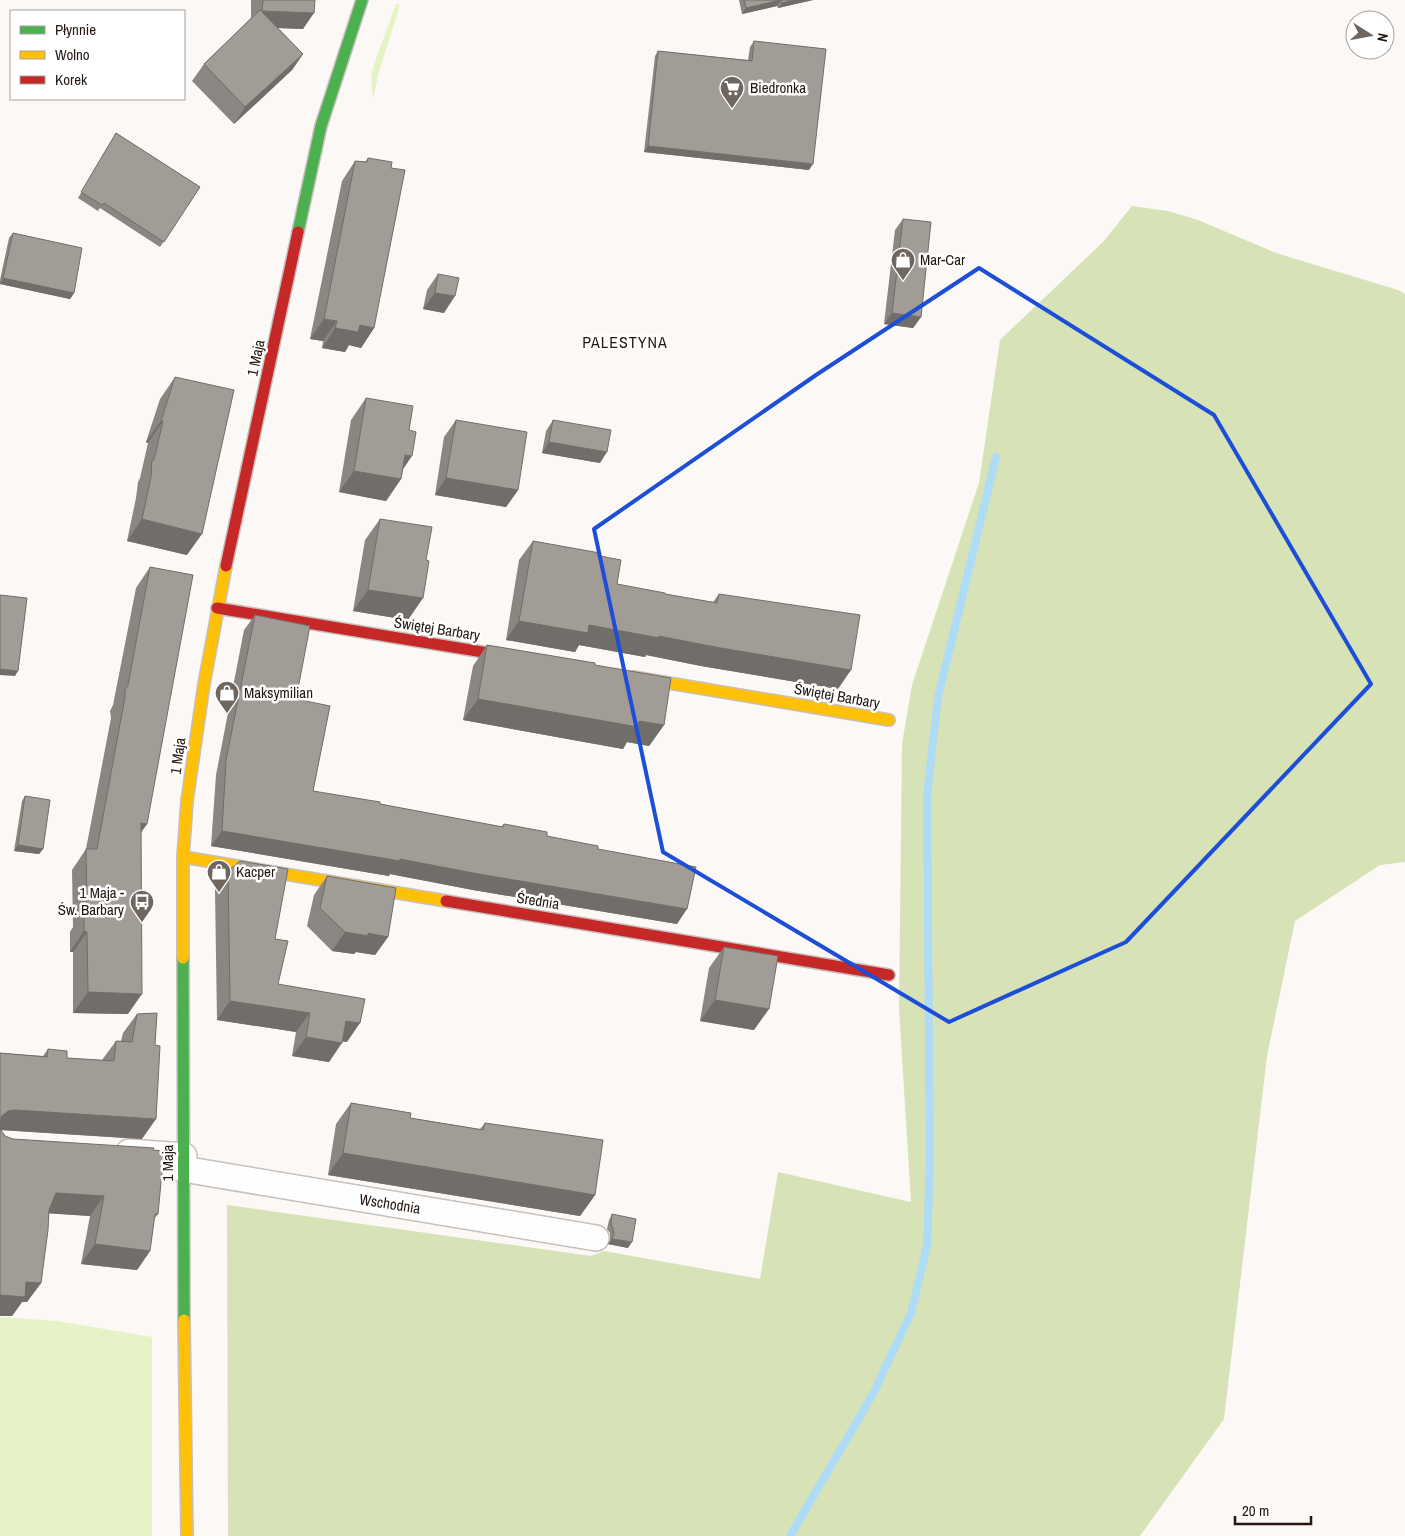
<svg xmlns="http://www.w3.org/2000/svg" width="1405" height="1536" font-family="'Archivo Narrow',sans-serif">
<style>
.green{fill:#e7f3c6}
.forest{fill:#d7e3b6}
.lines{fill:none;stroke-linecap:round;stroke-linejoin:round}
.stream{stroke:#aedbf5;stroke-width:8}
.street-casing{stroke:#c7c0bb;stroke-width:28}
.fast-casing{stroke:#c7c0bb;stroke-width:14}
.slow-casing{stroke:#c7c0bb;stroke-width:14}
.jam-casing{stroke:#c7c0bb;stroke-width:14}
.street{stroke:#fefefe;stroke-width:25}
.fast{stroke:#4caf50;stroke-width:11}
.slow{stroke:#ffc107;stroke-width:11}
.jam{stroke:#c62828;stroke-width:11}
.wall{fill:#8a8681}
.shaded-wall{fill:#716d69}
.building{fill:#a19c96;stroke:#716d69}
.marked{fill:none;stroke:#1d4ed8;stroke-width:4;stroke-linejoin:round}
.labels{text-anchor:middle;stroke-width:5;stroke-linejoin:round;paint-order:stroke}
.poi-label{font-size:15px;fill:#231710;stroke:#fff;text-anchor:start}
.street-label{font-size:15px;fill:#231710;stroke:#fff}
.neighbourhood-label{font-size:16px;letter-spacing:1px;fill:#231710;stroke:#fff}
</style>
<rect width="100%" height="100%" fill="#fbf8f6"/>
<!-- green -->
<g class="green">
<polygon points="396,4 400,5 379,72 373,99 371,77 373,67"/>
<polygon points="0,1317 57,1321 152,1337 152,1536 0,1536"/>
</g>
<!-- forest -->
<polygon class="forest" points="1132,206 1168,211 1198,220 1276,253 1398,290 1405,294 1405,862 1380,865 1295,921 1267,1056 1224,1419 1140,1536 228,1536 227,1205 591,1256 604,1251 760,1279 778,1172 911,1202 899,1009 902,744 912,685 979,483 1000,340 1103,242"/>
<g class="lines">
<!-- stream -->
<polyline class="stream" points="790,1536 873,1394 911,1313 927,1246 930,1161 927,796 938,697 996,457"/>
<defs>
<g id="street">
<polyline points="129,1152 184,1156"/>
<polyline points="183,1169 596,1238"/>
</g>
<g id="fast">
<polyline points="298,232 321,126 362,0"/>
<polyline points="183,958 184,1320"/>
</g>
<g id="slow">
<polyline points="633,677 889,720"/>
<polyline points="183,857 446,901"/>
<polyline points="183,958 183,857 187,801 204,684 226,566"/>
<polyline points="184,1320 187,1536"/>
</g>
<g id="jam">
<polyline points="226,566 298,232"/>
<polyline points="217,608 519,658"/>
<polyline points="446,901 889,975"/>
</g>
</defs>
<!-- street casing -->
<use href="#street" class="street-casing"/>
<!-- fast casing -->
<use href="#fast" class="fast-casing"/>
<!-- slow casing -->
<use href="#slow" class="slow-casing"/>
<!-- jam casing -->
<use href="#jam" class="jam-casing"/>
<!-- street -->
<use href="#street" class="street"/>
<!-- fast -->
<use href="#fast" class="fast"/>
<!-- slow -->
<use href="#slow" class="slow"/>
<!-- jam -->
<use href="#jam" class="jam"/>
</g>
<!-- wall -->
<g class="wall">
<polygon points="251,0 315,0 303,29 278,28 303,54 292,70 234,124 192,81 204,64 251,18"/>
<polygon points="739,0 813,0 778,8 777,6 742,14"/>
<polygon points="754,41 809,170 644,152 655,56 658,51 748,60 750,47"/>
<polygon points="116,133 200,187 160,247 100,208 98,211 78,198"/>
<polygon points="368,158 391,168 374,328 361,348 349,345 345,352 322,348 323,341 310,339 342,181 355,161 365,162"/>
<polygon points="903,219 921,317 913,328 884,324 895,230"/>
<polygon points="13,233 74,293 70,299 0,284 0,280 9,238"/>
<polygon points="438,274 444,313 423,309 427,290"/>
<polygon points="175,377 187,555 127,541 136,498 138,482 140,478 148,443 146,442 160,399"/>
<polygon points="366,398 403,469 401,479 386,501 339,492 351,420"/>
<polygon points="456,420 518,490 506,507 435,495 444,437"/>
<polygon points="553,420 600,463 542,453 546,431"/>
<polygon points="380,519 408,620 353,611 365,540"/>
<polygon points="533,541 600,556 617,584 665,594 713,602 719,594 838,689 701,666 646,655 645,657 579,645 575,652 506,640 519,560"/>
<polygon points="150,567 147,824 141,832 128,1014 73,1013 73,952 70,952 70,932 73,927 72,870 86,849 111,718 110,711 113,705 136,588"/>
<polygon points="255,615 296,699 313,791 501,827 504,824 547,836 598,849 677,924 473,890 390,874 389,876 211,846 216,775 244,630"/>
<polygon points="487,645 595,665 664,725 649,746 627,742 623,749 463,720 473,666"/>
<polygon points="25,796 43,849 39,854 14,851 22,801"/>
<polygon points="228,871 275,939 278,984 347,1042 342,1041 329,1062 292,1056 296,1032 217,1020 215,890"/>
<polygon points="327,876 388,937 375,955 356,952 354,954 332,951 307,926 314,895"/>
<polygon points="724,947 754,1030 700,1021 709,968"/>
<polygon points="137,1014 142,1139 1,1130 5,1136 158,1214 154,1219 150,1251 137,1270 81,1264 90,1216 49,1213 41,1283 27,1302 22,1302 12,1316 0,1316 0,1053 43,1056 48,1049 67,1058 102,1060 116,1041 121,1041 123,1033"/>
<polygon points="351,1103 410,1118 480,1129 485,1123 595,1195 580,1216 328,1175 336,1124"/>
<polygon points="612,1214 628,1248 608,1244 610,1240 610,1233 607,1229 609,1220"/>
</g>
<!-- shaded-wall -->
<g class="shaded-wall">
<polygon points="781,0 777,6 742,14 746,8"/>
<polygon points="794,0 813,0 778,8 782,3"/>
<polygon points="262,11 314,13 303,29 251,27"/>
<polygon points="303,54 292,70 234,124 245,107"/>
<polygon points="648,146 813,164 809,170 644,152"/>
<polygon points="3,278 74,293 70,299 0,284"/>
<polygon points="435,293 455,296 444,313 423,309"/>
<polygon points="892,313 921,317 913,328 884,324"/>
<polygon points="324,319 337,321 323,341 310,339"/>
<polygon points="360,325 374,328 361,348 349,345 345,352 322,348 335,328"/>
<polygon points="161,421 163,421 148,443 146,442"/>
<polygon points="549,442 607,452 600,463 542,453"/>
<polygon points="405,455 412,456 397,478"/>
<polygon points="354,471 401,479 386,501 339,492"/>
<polygon points="446,478 518,490 506,507 435,495"/>
<polygon points="142,519 202,534 187,555 127,541"/>
<polygon points="368,590 423,598 408,620 353,611"/>
<polygon points="519,621 589,625 659,636 851,670 838,689 701,666 646,655 645,657 579,645 575,652 506,640"/>
<polygon points="0,669 18,671 15,676 0,675"/>
<polygon points="478,699 639,721 664,725 649,746 627,742 623,749 463,720"/>
<polygon points="141,823 147,824 132,845"/>
<polygon points="222,831 400,859 687,909 677,924 473,890 390,874 389,876 211,846"/>
<polygon points="18,845 43,849 39,854 14,851"/>
<polygon points="84,931 87,932 73,952 70,952"/>
<polygon points="345,932 368,933 388,937 375,955 356,952 354,954 332,951"/>
<polygon points="88,992 142,994 128,1014 73,1013"/>
<polygon points="715,1000 769,1009 754,1030 700,1021"/>
<polygon points="230,1001 310,1013 296,1032 217,1020"/>
<polygon points="346,1021 360,1023 347,1042 333,1040"/>
<polygon points="306,1037 342,1043 329,1062 292,1056"/>
<polygon points="15,1110 156,1119 142,1139 0,1130 0,1119 2,1116 8,1111"/>
<polygon points="343,1153 595,1195 580,1216 328,1175"/>
<polygon points="56,1193 104,1196 90,1216 42,1213"/>
<polygon points="612,1239 632,1242 628,1248 608,1244"/>
<polygon points="95,1244 150,1251 137,1270 81,1264"/>
<polygon points="26,1282 41,1283 27,1302 22,1302 12,1316 0,1316 0,1295"/>
</g>
<!-- building -->
<g class="building">
<polygon points="263,0 315,0 314,13 262,11"/>
<polygon points="744,0 794,0 782,3 781,0 746,8"/>
<polygon points="260,10 303,54 245,107 204,64"/>
<polygon points="754,41 826,49 813,164 648,146 658,51 752,61"/>
<polygon points="116,133 200,187 164,242 104,203 102,205 81,192"/>
<polygon points="368,158 392,162 391,168 405,170 374,328 360,325 358,332 335,328 337,321 324,319 355,161 367,162"/>
<polygon points="903,219 931,222 921,317 892,313"/>
<polygon points="13,233 82,248 74,293 3,278"/>
<polygon points="438,274 459,278 455,296 435,293"/>
<polygon points="175,377 234,390 202,534 142,519 151,477 152,460 154,460 163,421 161,421"/>
<polygon points="366,398 413,406 409,430 416,432 412,456 405,455 401,479 354,471"/>
<polygon points="456,420 527,432 518,490 446,478"/>
<polygon points="553,420 611,430 607,452 549,442"/>
<polygon points="380,519 432,527 426,560 429,561 423,598 368,590"/>
<polygon points="533,541 600,553 600,556 621,560 617,584 665,593 665,594 717,603 719,594 860,615 851,670 715,647 659,636 659,638 589,625 588,633 519,621"/>
<polygon points="150,567 193,575 147,824 141,823 142,994 88,992 87,932 84,931 84,911 87,911 86,849 97,849 125,697 125,690 128,685"/>
<polygon points="0,595 27,598 18,671 0,669"/>
<polygon points="255,615 310,626 296,699 330,706 313,791 380,802 380,804 503,827 504,824 547,832 547,836 598,846 598,849 696,867 687,909 484,875 400,859 400,861 222,831 226,760"/>
<polygon points="487,645 595,663 595,665 671,678 664,725 639,721 638,727 478,699"/>
<polygon points="25,796 50,800 43,849 18,845"/>
<polygon points="240,861 288,869 275,939 288,941 278,984 365,999 360,1023 346,1021 342,1043 306,1037 310,1013 230,1001 228,871"/>
<polygon points="327,876 396,888 388,937 368,933 368,936 345,932 320,908"/>
<polygon points="724,947 778,956 769,1009 715,1000"/>
<polygon points="157,1013 155,1045 160,1046 156,1119 15,1110 8,1111 2,1116 0,1122 0,1053 47,1057 48,1049 67,1051 67,1058 114,1061 116,1041 132,1042 137,1014"/>
<polygon points="351,1103 411,1113 410,1118 483,1130 485,1123 603,1140 595,1195 343,1153"/>
<polygon points="0,1127 1,1130 5,1136 13,1139 154,1148 153,1150 164,1151 158,1214 155,1214 150,1251 95,1244 104,1196 56,1193 49,1210 48,1230 41,1283 26,1282 25,1297 0,1295"/>
<polygon points="612,1214 636,1219 632,1242 612,1239 614,1234 613,1228 611,1224"/>
</g>
<!-- marked area -->
<path class="marked" d="M979,268L1214,415L1371,684L1126,942L949,1022L663,852L594,529L816,375Z"/>
<!-- icons -->
<defs>
<symbol id="supermarket-pin" viewBox="-11 -11 22 30"><path d="M0 17L-7.5 6A9.5 9.5 0 1 1 7.5 6Z" fill="#6f6660" stroke="#fff"/><path d="M-6-5.5h2.5l.6 2H6L4.5 2H-2.5L-4.4-4H-6ZM-1.5 3.2a1.3 1.3 0 1 0 .1 0ZM3 3.2a1.3 1.3 0 1 0 .1 0Z" fill="#fff"/></symbol>
<symbol id="shop-pin" viewBox="-11 -11 22 30"><path d="M0 17L-7.5 6A9.5 9.5 0 1 1 7.5 6Z" fill="#6f6660" stroke="#fff"/><path d="M-5-2.5h2.3a2.7 3.5 0 0 1 5.4 0H5L5.5 6h-11ZM-1.5-2.5h3a1.5 2.3 0 0 0-3 0Z" fill="#fff"/></symbol>
<symbol id="bus-pin" viewBox="-11 -11 22 30"><path d="M0 17L-7.5 6A9.5 9.5 0 1 1 7.5 6Z" fill="#6f6660" stroke="#fff"/><path d="M-5-6H5V4H4V6H2V4H-2V6H-4V4H-5ZM-3.5-4V0h7V-4ZM-3.5 1.2v1.5H-2V1.2ZM2 1.2v1.5H3.5V1.2Z" fill="#fff"/></symbol>
</defs>
<g fill-rule="evenodd">
<use href="#supermarket-pin" x="718" y="74" width="28" height="38"/>
<use href="#shop-pin" x="889" y="246" width="28" height="38"/>
<use href="#shop-pin" x="213" y="679" width="28" height="38"/>
<use href="#shop-pin" x="205" y="858" width="28" height="38"/>
<use href="#bus-pin" x="128" y="888" width="28" height="38"/>
</g>
<g class="labels">
<!-- poi labels -->
<g class="poi-label">
<text x="750" y="93">Biedronka</text>
<text x="920" y="265">Mar-Car</text>
<text x="244" y="698">Maksymilian</text>
<text x="236" y="877">Kacper</text>
<text x="124" y="898" text-anchor="end">1 Maja -<tspan x="124" dy="17">Św. Barbary</tspan></text>
</g>
<!-- street labels -->
<g class="street-label">
<text transform="translate(256 358) rotate(-78)" y="5">1 Maja</text>
<text transform="translate(437 629) rotate(9)" y="5">Świętej Barbary</text>
<text transform="translate(837 696) rotate(10)" y="5">Świętej Barbary</text>
<text transform="translate(178 756) rotate(-82)" y="5">1 Maja</text>
<text transform="translate(538 901) rotate(9)" y="5">Średnia</text>
<text transform="translate(168 1163) rotate(-90)" y="5">1 Maja</text>
<text transform="translate(390 1204) rotate(9)" y="5">Wschodnia</text>
</g>
<!-- neighbourhood labels -->
<g class="neighbourhood-label">
<text x="625" y="348">PALESTYNA</text>
</g>
</g>
<!-- legend -->
<rect x="10" y="10" width="175" height="90" fill="#ffffff" stroke="#a7a29f"/>
<rect x="20" y="26" width="25" height="8" fill="#4caf50" stroke="#a7a29f"/>
<text x="55" y="35" font-size="15" fill="#231710">Płynnie</text>
<rect x="20" y="51" width="25" height="8" fill="#ffc107" stroke="#a7a29f"/>
<text x="55" y="60" font-size="15" fill="#231710">Wolno</text>
<rect x="20" y="76" width="25" height="8" fill="#c62828" stroke="#a7a29f"/>
<text x="55" y="85" font-size="15" fill="#231710">Korek</text>
<!-- north arrow -->
<g transform="translate(1370 35) rotate(101)"><circle r="24" fill="#ffffff" stroke="#a7a29f"/>
<path d="M0-4L9 19L0 12L-9 19Z" fill="#6f6660"/>
<text y="-8" font-size="14" font-weight="bold" text-anchor="middle" fill="#231710">N</text>
</g>
<!-- scale -->
<path d="M1235 1516v8h76v-8" fill="none" stroke="#231710" stroke-width="2.5"/>
<text x="1242" y="1516" font-size="15" fill="#231710" stroke="#ffffff" stroke-width="4" paint-order="stroke">20 m</text>
</svg>
